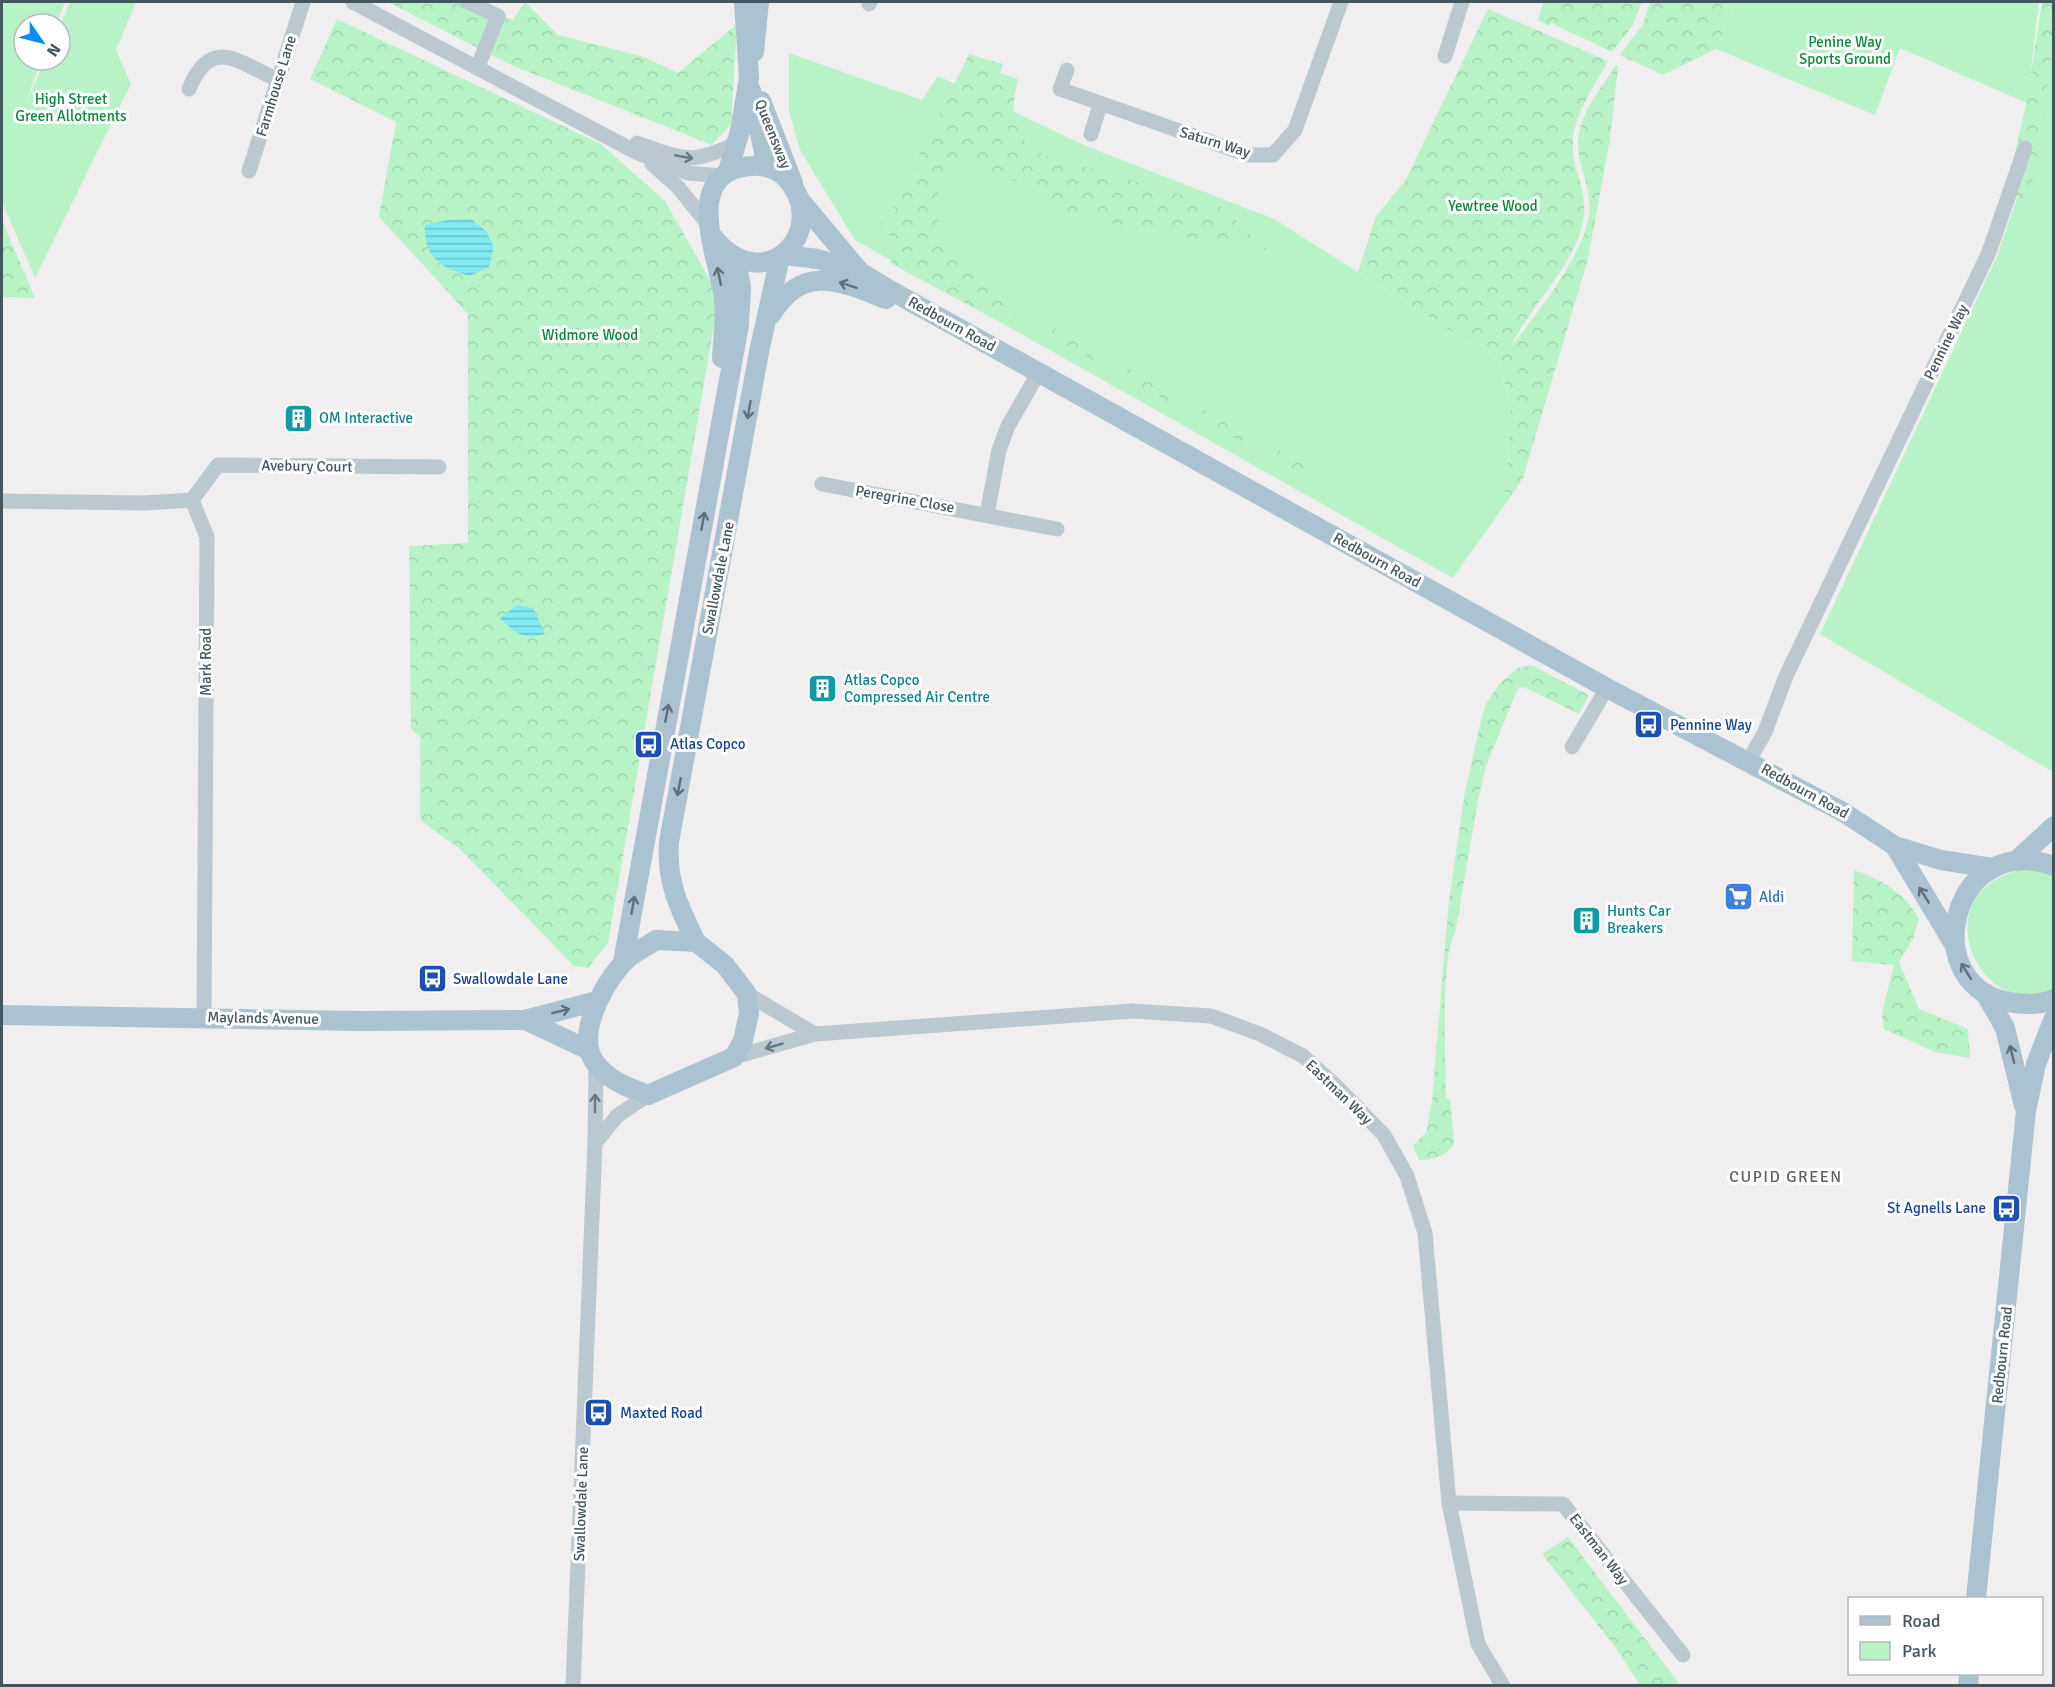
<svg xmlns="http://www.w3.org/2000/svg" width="2055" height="1687" font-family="Signika,sans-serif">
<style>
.green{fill:#b8f3c8}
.forest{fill:url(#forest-crowns)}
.water{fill:url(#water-rules)}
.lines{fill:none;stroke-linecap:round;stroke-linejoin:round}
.minor{stroke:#bbc8cf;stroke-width:15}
.major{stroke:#abc3d0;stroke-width:20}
.oneway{stroke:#687880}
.oneway2{stroke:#5e707a}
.labels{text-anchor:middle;stroke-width:6;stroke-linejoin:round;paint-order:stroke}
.park-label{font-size:15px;fill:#0d873b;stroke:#fff}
.street-label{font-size:15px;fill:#45555e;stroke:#fff}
.culture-label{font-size:15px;fill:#0d838f;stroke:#fff;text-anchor:start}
.transit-label{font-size:15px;fill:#164399;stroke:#fff;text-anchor:start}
.shop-label{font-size:15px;fill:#366cbe;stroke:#fff;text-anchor:start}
.neighbourhood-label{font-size:16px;letter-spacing:1.5px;fill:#5a6064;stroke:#fff}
</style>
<defs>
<pattern id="forest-crowns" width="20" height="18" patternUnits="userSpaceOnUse" patternTransform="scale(1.5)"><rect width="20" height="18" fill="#b8f3c8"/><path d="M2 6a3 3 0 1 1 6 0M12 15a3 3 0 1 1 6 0" fill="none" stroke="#a0d2ae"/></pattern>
<pattern id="water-rules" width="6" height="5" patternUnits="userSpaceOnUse" patternTransform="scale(1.5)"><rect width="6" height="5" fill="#81ebf5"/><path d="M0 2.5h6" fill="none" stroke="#6bc1ca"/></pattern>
</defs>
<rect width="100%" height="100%" fill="#f1eeef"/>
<!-- green -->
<g class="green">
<polygon points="2,2 65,2 56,24 24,24 24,60 42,60 23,109 45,60 60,60 60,25 70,2 136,2 116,50 131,84 35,278 2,202"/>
<polygon points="1736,2 2039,2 2027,103 1900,48 1875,115 1716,49"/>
<polygon points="2053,41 2053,772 1820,634 1997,256 2038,137"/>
<polygon points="789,53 922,100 938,76 1086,146 1274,219 1500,362 1511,413 1504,506 1453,578 855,240 800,150 789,111"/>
<path d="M2020,870L2043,871L2053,876V989C1984,1027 1918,895 2020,870Z"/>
</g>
<!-- forest -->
<g class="forest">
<polygon points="388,2 476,2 513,20 525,2 558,35 644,57 678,73 737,24 731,124 712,145 511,65"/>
<polygon points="1544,2 1642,2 1633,25 1612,52 1551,23 1549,26 1538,20"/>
<polygon points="1650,2 1736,2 1716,49 1663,75 1620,55 1643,24"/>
<polygon points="2042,2 2053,2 2053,50 2030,199 2024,209 2013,215 2020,197 2006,192 2026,104"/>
<path d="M1488,9L1608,61C1596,84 1574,114 1573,141C1571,173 1591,190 1582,226C1570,271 1531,304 1512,345C1538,313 1583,255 1589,215C1592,193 1583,177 1579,156C1572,122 1599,92 1616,65L1618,66L1610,139L1588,259L1523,478L1504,506L1511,413L1500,362L1358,272L1376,216L1405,181Z"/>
<polygon points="337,19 601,144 665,201 719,296 608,943 588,968 574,966 460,849 420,820 420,737 411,729 409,546 468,543 468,314 379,217 396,122 310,79"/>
<path d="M969,54L1003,64L1000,73L1018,79C1010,115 1010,136 1044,155L1220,206L1268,250L1249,249L1063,214L1045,206L1023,184L955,159C944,165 943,175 940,186C925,242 969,276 1010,304L1317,471L1297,473L1051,337L1005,309L996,320L890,263L904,247L877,225L887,221Z"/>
<polygon points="2,220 35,298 2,297"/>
<path d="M1531,665L1589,695L1579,714L1524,687L1518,688L1486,766L1478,800L1455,934C1440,954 1446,1068 1446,1098L1450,1099L1454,1143C1447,1157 1433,1159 1419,1160L1413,1145L1426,1133L1432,1101L1449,900L1465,791L1481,721L1486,703L1500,683L1518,668Z"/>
<path d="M1854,870C1881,879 1906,894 1919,919L1913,939L1899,962L1919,1009L1968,1029L1970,1058L1935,1052L1884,1029L1882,1014L1894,965L1852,961Z"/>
<polygon points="1568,1537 1680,1685 1640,1685 1616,1648 1542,1554"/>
</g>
<!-- water -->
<g class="water">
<path d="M471,219L486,231L494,247L489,267L470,276C441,269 423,256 425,225L447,220Z"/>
<path d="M517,605L533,608L545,634C522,640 517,634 500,618Z"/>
</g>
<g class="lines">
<!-- minor -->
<g class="minor">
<polyline points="353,2 636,152 688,173 722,176"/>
<polyline points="468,2 498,16 478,66"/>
<polyline points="869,4 870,2"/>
<polyline points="1445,56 1462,2"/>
<polyline points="1067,70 1060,89 1248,155 1273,155 1295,130 1341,2"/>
<path d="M189,89C211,35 238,62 278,80"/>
<polyline points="1091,134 1100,105"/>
<path d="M637,143C683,159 690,166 737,143"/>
<polyline points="652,164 678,187 711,228"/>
<polyline points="249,171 303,2"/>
<polyline points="822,484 1057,529"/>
<polyline points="192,500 218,465 439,467"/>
<polyline points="2,501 145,503 192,500 207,537 204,1017"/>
<polyline points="987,514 999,450 1008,426 1039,372"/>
<polyline points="1572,747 1607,688"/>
<polyline points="1749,760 1765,732 1786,676 1989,252 2025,148"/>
<polyline points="747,994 815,1034"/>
<polyline points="734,1057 815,1034 1132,1011 1211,1016 1260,1034 1303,1056 1334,1084 1384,1135 1407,1176 1425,1233 1449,1503 1478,1644 1503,1686"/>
<polyline points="595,1143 617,1116 648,1095"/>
<polyline points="1449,1503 1563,1504 1683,1655"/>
<polyline points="573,1686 595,1143 596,1064"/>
</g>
<!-- major -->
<g class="major">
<polyline points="754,52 759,2"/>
<polyline points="751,90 767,167"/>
<polyline points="761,101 793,183"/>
<polyline points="728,171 740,131 749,78 744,2"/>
<polyline points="799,199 860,272 888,289 1607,688 1843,812 1895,846 1941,860 1992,868"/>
<path d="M713,237C765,302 834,228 785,177C772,165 754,164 738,168C684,184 720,261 724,299C726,318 723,339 722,358"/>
<polyline points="784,255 818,259 860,272"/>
<path d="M771,315C802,263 840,281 886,299"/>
<polyline points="1895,846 1954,944"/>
<polyline points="2016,861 2054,826"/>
<path d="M2054,866C1954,830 1916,979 2004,1001C2021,1005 2038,1006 2054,999"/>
<path d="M656,940L696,942L725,965L747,994L749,1013L743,1041L734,1057L648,1095C629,1088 610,1081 597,1065C573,1038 603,986 622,964C630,954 646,947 656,940Z"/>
<path d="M696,942C679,907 666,882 669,842L759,352L780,257"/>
<polyline points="623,962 739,325 741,288 736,257"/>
<polyline points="1985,993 2005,1028 2024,1106"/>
<polyline points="2,1015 361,1021 525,1020 597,1001"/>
<polyline points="525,1020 589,1050"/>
<polyline points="1976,1598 2026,1111 2036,1064 2054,1018"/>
<polyline points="1968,1686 1969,1674"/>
</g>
</g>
<!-- one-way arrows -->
<defs><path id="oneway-shaft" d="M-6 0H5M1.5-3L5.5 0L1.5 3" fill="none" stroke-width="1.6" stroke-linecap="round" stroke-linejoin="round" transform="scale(1.5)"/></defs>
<g class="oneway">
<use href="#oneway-shaft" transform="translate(684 157) rotate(10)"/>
<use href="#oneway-shaft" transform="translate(774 1046) rotate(164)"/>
<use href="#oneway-shaft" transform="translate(595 1103) rotate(-90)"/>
</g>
<g class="oneway2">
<use href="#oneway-shaft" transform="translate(719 276) rotate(-102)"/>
<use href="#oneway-shaft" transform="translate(848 285) rotate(-162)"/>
<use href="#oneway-shaft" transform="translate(749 410) rotate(100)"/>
<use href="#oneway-shaft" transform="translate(703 521) rotate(-80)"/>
<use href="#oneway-shaft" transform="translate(667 713) rotate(-79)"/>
<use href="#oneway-shaft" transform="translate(679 787) rotate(101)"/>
<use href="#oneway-shaft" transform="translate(1924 895) rotate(-122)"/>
<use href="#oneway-shaft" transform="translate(633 905) rotate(-80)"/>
<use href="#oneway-shaft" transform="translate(1966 971) rotate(-122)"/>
<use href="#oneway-shaft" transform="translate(561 1011) rotate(-14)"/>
<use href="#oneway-shaft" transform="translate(2012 1054) rotate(-104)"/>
</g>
<!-- icons -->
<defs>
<symbol id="building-square" viewBox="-11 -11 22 22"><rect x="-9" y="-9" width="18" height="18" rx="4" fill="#0f9aa8" stroke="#fff"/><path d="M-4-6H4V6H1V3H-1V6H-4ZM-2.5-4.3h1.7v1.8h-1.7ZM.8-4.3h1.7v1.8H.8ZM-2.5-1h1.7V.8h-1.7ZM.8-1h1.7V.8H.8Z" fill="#fff"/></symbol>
<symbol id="bus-square" viewBox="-11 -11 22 22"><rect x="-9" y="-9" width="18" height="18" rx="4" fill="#1a4fb4" stroke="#fff"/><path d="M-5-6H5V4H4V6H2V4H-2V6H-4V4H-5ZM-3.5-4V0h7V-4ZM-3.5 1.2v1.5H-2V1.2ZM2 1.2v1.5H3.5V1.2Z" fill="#fff"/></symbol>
<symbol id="supermarket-square" viewBox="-11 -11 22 22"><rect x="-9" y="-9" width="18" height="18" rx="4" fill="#3f7fe0" stroke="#fff"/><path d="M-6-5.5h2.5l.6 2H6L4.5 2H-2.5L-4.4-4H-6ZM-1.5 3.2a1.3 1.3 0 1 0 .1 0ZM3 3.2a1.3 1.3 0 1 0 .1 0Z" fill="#fff"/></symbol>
</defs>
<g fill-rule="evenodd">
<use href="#building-square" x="282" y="402" width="33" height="33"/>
<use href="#building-square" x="806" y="672" width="33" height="33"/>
<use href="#bus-square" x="1632" y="708" width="33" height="33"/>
<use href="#bus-square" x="632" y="728" width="33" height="33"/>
<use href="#supermarket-square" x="1722" y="880" width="33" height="33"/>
<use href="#building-square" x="1570" y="904" width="33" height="33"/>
<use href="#bus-square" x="416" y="962" width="33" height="33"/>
<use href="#bus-square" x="1990" y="1192" width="33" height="33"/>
<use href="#bus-square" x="582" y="1396" width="33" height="33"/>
</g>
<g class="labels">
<!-- park labels -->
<g class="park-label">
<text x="1845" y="47">Penine Way<tspan x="1845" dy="17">Sports Ground</tspan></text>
<text x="71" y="104">High Street<tspan x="71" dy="17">Green Allotments</tspan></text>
<text x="1493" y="211">Yewtree Wood</text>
<text x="590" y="340">Widmore Wood</text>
</g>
<!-- street labels -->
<g class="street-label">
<text transform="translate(276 86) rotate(-73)" y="5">Farmhouse Lane</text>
<text transform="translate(773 134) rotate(68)" y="5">Queensway</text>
<text transform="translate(1215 142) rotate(17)" y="5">Saturn Way</text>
<text transform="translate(952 324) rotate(29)" y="5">Redbourn Road</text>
<text transform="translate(1946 342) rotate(-64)" y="5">Pennine Way</text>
<text transform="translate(307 466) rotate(1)" y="5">Avebury Court</text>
<text transform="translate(905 499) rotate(10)" y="5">Peregrine Close</text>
<text transform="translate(1377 560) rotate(29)" y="5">Redbourn Road</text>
<text transform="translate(718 578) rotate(-79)" y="5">Swallowdale Lane</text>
<text transform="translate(206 662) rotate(-90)" y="5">Mark Road</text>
<text transform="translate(1805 791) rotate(29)" y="5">Redbourn Road</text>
<text transform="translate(263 1018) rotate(1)" y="5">Maylands Avenue</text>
<text transform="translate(1339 1092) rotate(44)" y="5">Eastman Way</text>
<text transform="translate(2002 1355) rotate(-84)" y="5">Redbourn Road</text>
<text transform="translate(581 1504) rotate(-88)" y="5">Swallowdale Lane</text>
<text transform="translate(1599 1549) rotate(52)" y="5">Eastman Way</text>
</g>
<!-- culture labels -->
<g class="culture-label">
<text x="319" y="423">OM Interactive</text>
<text x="844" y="685">Atlas Copco<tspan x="844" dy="17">Compressed Air Centre</tspan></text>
<text x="1607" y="916">Hunts Car<tspan x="1607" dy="17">Breakers</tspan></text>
</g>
<!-- transit labels -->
<g class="transit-label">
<text x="1670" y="730">Pennine Way</text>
<text x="670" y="749">Atlas Copco</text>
<text x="453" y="984">Swallowdale Lane</text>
<text x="1986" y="1213" text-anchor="end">St Agnells Lane</text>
<text x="620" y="1418">Maxted Road</text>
</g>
<!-- shop labels -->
<g class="shop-label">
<text x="1759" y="902">Aldi</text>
</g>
<!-- neighbourhood labels -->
<g class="neighbourhood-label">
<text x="1786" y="1182">CUPID GREEN</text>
</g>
</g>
<!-- border -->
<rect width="2055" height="1687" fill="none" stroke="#45555e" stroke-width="6"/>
<!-- legend -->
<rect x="1848" y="1597" width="195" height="78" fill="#ffffff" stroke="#b5bbbf" stroke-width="1.5"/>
<rect x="1860" y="1616" width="30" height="9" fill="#abc3d0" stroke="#b5bbbf" stroke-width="1.5"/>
<text x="1902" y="1627" font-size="18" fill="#45555e">Road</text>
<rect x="1860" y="1642" width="30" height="18" fill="#b8f3c8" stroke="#b5bbbf" stroke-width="1.5"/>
<text x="1902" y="1657" font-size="18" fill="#45555e">Park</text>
<!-- north arrow -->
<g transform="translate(42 42) rotate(125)"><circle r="28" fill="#ffffff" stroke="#b5bbbf" stroke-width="1.5"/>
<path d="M0-4.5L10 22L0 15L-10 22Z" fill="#078bf3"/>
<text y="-9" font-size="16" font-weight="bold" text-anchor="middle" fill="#45555e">N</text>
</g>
</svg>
